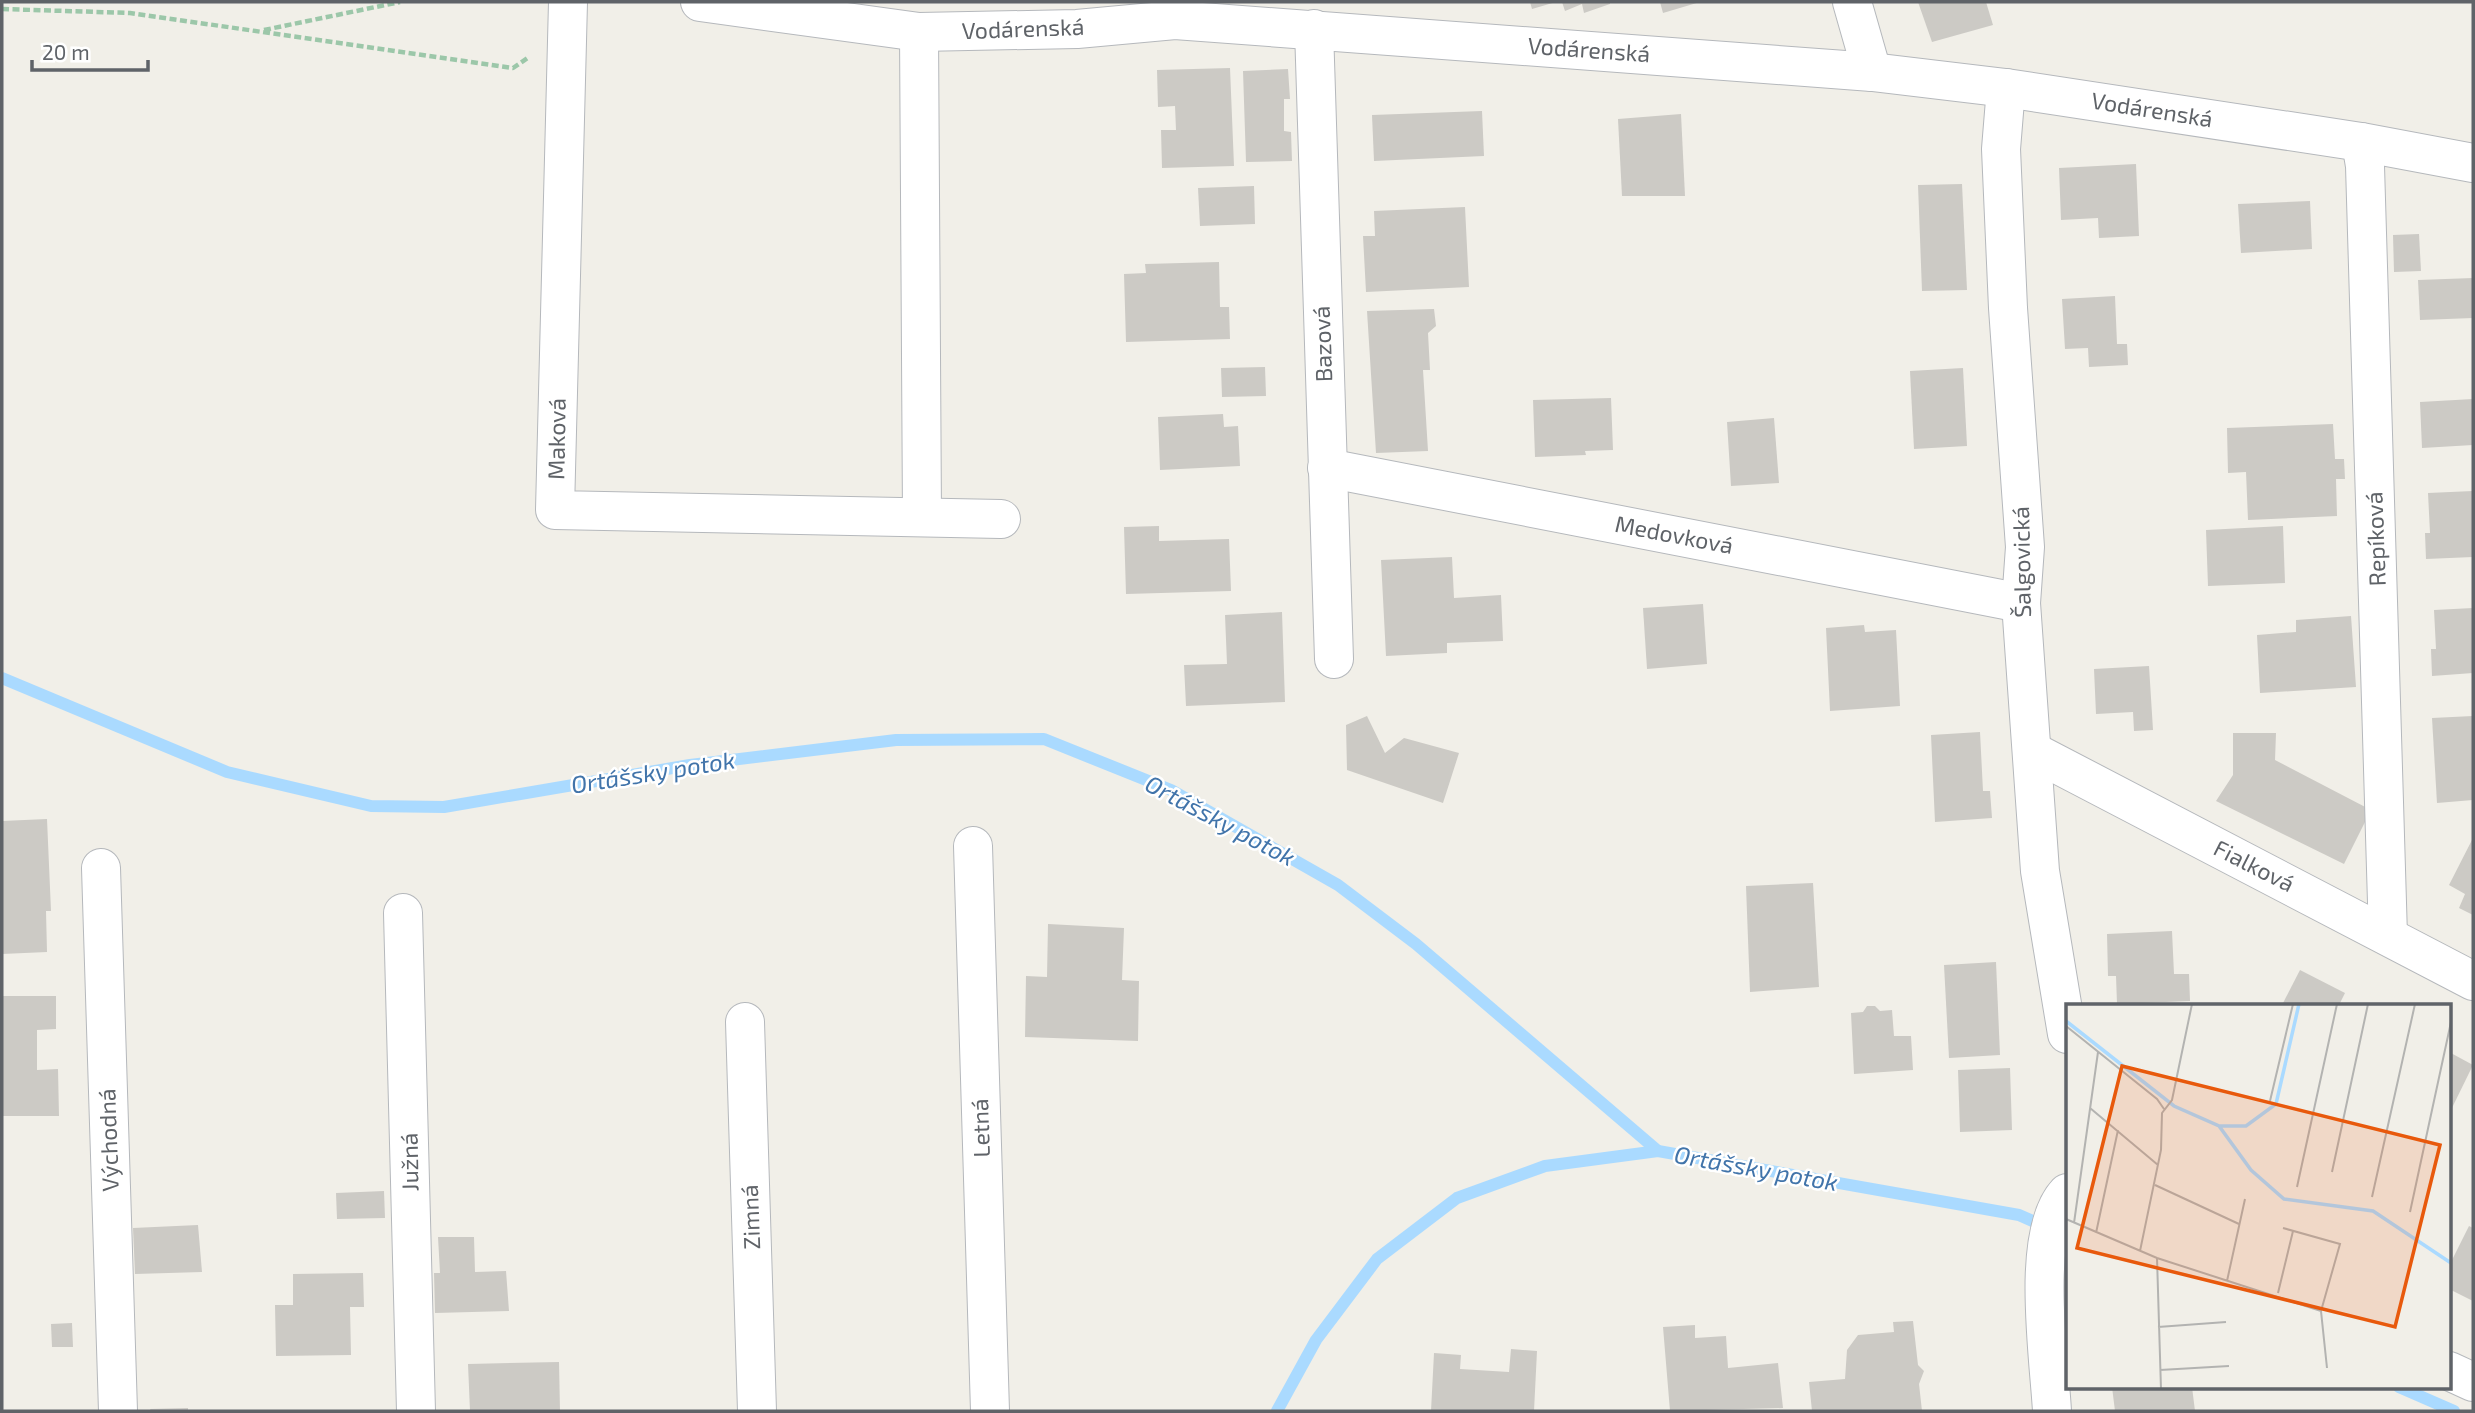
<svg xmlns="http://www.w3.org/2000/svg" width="2475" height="1413" font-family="'Exo 2',sans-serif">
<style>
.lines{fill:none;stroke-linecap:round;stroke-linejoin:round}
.stream{stroke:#aadaff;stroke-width:12}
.building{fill:#cccac5}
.street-casing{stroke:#b5b8bc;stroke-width:40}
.path{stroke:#9cc7a9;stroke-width:4.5;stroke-dasharray:7 3.5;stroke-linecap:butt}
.street{stroke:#fff;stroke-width:38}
.labels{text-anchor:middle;stroke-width:5;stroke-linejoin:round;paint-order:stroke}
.street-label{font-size:23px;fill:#5f6368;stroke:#fff}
.water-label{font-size:24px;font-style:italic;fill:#4174aa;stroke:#fff}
.inset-river{fill:none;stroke:#aadaff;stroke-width:3.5}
.inset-road{fill:none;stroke:#b3b3b1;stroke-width:2}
.view{fill:#e8590c;fill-opacity:0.15;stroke:#e8590c;stroke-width:3.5}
.inset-edge{fill:none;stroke:#5f6368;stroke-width:3.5}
</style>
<rect width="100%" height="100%" fill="#f1efe8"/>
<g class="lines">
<!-- stream -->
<g class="stream">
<polyline points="2,678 227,772 371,806 444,807 690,765 896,740 1044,739 1171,790 1338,885 1416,944 1658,1151 2019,1215 2046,1227"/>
<polyline points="2399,1387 2454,1411"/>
<polyline points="1277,1411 1316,1340 1377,1259 1457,1198 1545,1166 1658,1151"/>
</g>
</g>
<!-- building -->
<g class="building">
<polygon points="1530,2 1556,2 1532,9"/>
<polygon points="1562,2 1610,2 1610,4 1584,13 1582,4 1565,11"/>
<polygon points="1660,2 1700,2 1663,13"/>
<polygon points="1918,2 1986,2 1993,25 1932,42"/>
<polygon points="1230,68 1234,166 1162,168 1161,130 1176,130 1175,106 1158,107 1157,70"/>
<polygon points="1288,69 1290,99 1284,99 1284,131 1291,132 1292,161 1246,162 1243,71"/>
<polygon points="1482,111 1484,156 1374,161 1372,115"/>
<polygon points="1681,114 1685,196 1622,196 1618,119"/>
<polygon points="2136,164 2139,236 2099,238 2098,218 2061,220 2059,168"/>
<polygon points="1962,184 1967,290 1922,291 1918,185"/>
<polygon points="1254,186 1255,224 1200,226 1198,188"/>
<polygon points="2310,201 2312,249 2241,253 2238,204"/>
<polygon points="1465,207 1469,287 1366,292 1363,236 1375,236 1374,211"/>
<polygon points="2419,234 2421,271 2394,272 2393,235"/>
<polygon points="1219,262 1220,307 1229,307 1230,339 1126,342 1124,274 1146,273 1145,264"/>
<polygon points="2473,278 2473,318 2420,320 2418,280"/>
<polygon points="2115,296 2117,344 2127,344 2128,365 2089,367 2088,348 2065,349 2062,299"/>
<polygon points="1434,309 1436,326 1428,333 1430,370 1423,370 1428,451 1376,453 1367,311"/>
<polygon points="1265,367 1266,396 1222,397 1221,368"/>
<polygon points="1963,368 1967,446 1914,449 1910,371"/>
<polygon points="1611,398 1613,450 1585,451 1586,455 1535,457 1533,400"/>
<polygon points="2473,399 2473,445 2422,448 2420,402"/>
<polygon points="1223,414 1224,427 1238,426 1240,466 1160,470 1158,417"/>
<polygon points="1774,418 1779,483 1731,486 1727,422"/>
<polygon points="2333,424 2335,459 2344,459 2345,479 2336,479 2337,516 2248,520 2246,472 2228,473 2227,428"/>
<polygon points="2473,491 2473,557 2426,559 2425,533 2430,533 2428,493"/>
<polygon points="1159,526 1159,541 1229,539 1231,591 1126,594 1124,527"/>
<polygon points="2283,526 2285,583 2208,586 2206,530"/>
<polygon points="1452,557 1454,598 1501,595 1503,641 1447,643 1447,653 1386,656 1381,560"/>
<polygon points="1703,604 1707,664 1647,669 1643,608"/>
<polygon points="2473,608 2473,673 2432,676 2431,649 2436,649 2434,610"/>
<polygon points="1282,612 1285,702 1186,706 1184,665 1227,664 1225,615"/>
<polygon points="2351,616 2356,687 2260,693 2257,635 2296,632 2296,620"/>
<polygon points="1864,625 1865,632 1896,630 1900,706 1830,711 1826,628"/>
<polygon points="2149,666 2153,730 2134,731 2133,712 2096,714 2094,669"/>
<polygon points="1367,716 1385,753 1404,738 1459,753 1443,803 1347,770 1346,725"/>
<polygon points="2473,716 2473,800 2437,803 2432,718"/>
<polygon points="1980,732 1983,791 1990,791 1992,818 1935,822 1931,735"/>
<polygon points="2233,733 2276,733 2275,760 2371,810 2344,864 2216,801 2233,775"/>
<polygon points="47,819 51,911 46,911 47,952 2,954 2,821"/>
<polygon points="2473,838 2473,915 2459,908 2465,894 2449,885"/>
<polygon points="1813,883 1819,987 1750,992 1746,886"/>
<polygon points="1048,924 1124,928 1122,980 1139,981 1138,1041 1025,1037 1026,976 1047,977"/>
<polygon points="2172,931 2174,974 2189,974 2190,1001 2117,1004 2116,976 2108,976 2107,934"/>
<polygon points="1996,962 2000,1055 1949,1058 1944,965"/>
<polygon points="2300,970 2345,993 2339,1005 2282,1005"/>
<polygon points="2,996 56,996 56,1029 37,1030 37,1070 58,1069 59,1116 2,1116"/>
<polygon points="1867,1006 1875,1006 1880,1011 1892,1010 1894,1036 1911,1036 1913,1070 1854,1074 1851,1013 1863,1012"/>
<polygon points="2449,1052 2473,1065 2449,1114"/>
<polygon points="2010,1068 2012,1130 1960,1132 1958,1070"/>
<polygon points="384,1191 385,1218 337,1219 336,1193"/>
<polygon points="198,1225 202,1272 135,1274 133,1228"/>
<polygon points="2469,1226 2473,1228 2473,1301 2449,1289 2449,1266"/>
<polygon points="438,1237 474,1237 475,1272 506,1271 509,1311 435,1313 434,1273 440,1273"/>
<polygon points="363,1273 364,1307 350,1307 351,1355 276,1356 275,1305 293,1305 293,1274"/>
<polygon points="1913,1321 1918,1365 1924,1371 1919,1384 1922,1411 1812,1411 1809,1382 1845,1379 1847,1350 1858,1335 1894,1332 1893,1322"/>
<polygon points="72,1323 73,1347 52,1347 51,1324"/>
<polygon points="1695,1325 1695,1338 1726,1336 1728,1368 1778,1363 1783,1408 1670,1411 1663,1327"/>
<polygon points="1511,1349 1537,1351 1534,1411 1431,1411 1434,1353 1461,1355 1460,1369 1509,1372"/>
<polygon points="559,1362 560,1411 470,1411 468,1364"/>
<polygon points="2112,1387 2192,1387 2195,1411 2115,1411"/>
<polygon points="188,1408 188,1411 151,1411 150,1409"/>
</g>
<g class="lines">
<defs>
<g id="street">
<polyline points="568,2 555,510 1001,519"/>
<polyline points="700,2 919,32 1077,29 1175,20 1872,72 2006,88 2361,142 2473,163"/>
<polyline points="1852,2 1872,72"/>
<polyline points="1314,29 1334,659"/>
<polyline points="919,32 922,517"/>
<polyline points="2006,88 2001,149 2008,308 2025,547 2021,603 2040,871 2067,1034"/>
<polyline points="2361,142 2365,166 2388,936"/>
<polyline points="1327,468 2021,603"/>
<polyline points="2034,752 2473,981"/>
<polyline points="973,846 990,1411"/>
<polyline points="101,868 118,1411"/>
<polyline points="403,913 416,1411"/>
<polyline points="745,1022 757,1411"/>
<polyline points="2449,1371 2473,1382"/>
<path d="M2052,1411C2049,1357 2030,1232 2067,1193"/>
</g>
</defs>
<!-- street casing -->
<use href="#street" class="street-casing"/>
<!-- path -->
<g class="path">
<polyline points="2,9 130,13 513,68 529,57"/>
<polyline points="264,30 400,2"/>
</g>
<!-- street -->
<use href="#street" class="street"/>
</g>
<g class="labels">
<!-- street labels -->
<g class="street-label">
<text transform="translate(1023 29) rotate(-2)" y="8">Vodárenská</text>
<text transform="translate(1589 50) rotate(4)" y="8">Vodárenská</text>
<text transform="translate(2152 110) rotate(9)" y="8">Vodárenská</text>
<text transform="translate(1323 344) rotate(-92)" y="8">Bazová</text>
<text transform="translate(557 439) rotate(-89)" y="8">Maková</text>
<text transform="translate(1674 535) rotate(11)" y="8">Medovková</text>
<text transform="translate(2376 539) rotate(-92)" y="8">Repíková</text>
<text transform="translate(2022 562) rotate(-91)" y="8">Šalgovická</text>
<text transform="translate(2254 866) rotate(27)" y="8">Fialková</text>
<text transform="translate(981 1128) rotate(-92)" y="8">Letná</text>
<text transform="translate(109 1140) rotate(-92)" y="8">Východná</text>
<text transform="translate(410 1162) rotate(-91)" y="8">Južná</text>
<text transform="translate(751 1217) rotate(-92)" y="8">Zimná</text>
</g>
<!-- water labels -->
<g class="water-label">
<text transform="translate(653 773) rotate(-9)" y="8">Ortášsky potok</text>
<text transform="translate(1220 821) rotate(28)" y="8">Ortášsky potok</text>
<text transform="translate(1756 1169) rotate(10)" y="8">Ortášsky potok</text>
</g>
</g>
<!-- overview -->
<g transform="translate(2066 1004)">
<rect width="385" height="385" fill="#f1efe8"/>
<path class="inset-river" d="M0,17L108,102L153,122L185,166L218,195L307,207L385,259M154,122H180L210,100L233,0"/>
<path class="inset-road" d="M0,22L91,95L98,105M204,97L227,0M24,104L92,161M266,168L302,0M89,181L173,220M231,183L271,0M306,193L349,0M344,208L385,18M0,215L91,254L255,307M8,219L32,48M217,224L274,240L255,307L261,364M30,229L52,126M74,247L95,146L96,109L106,96L126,0M91,254L95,385M161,277L179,195M212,289L227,227M92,323L160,318M94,366L163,362"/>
<path class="view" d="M56,62L374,141L329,323L11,244Z"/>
<rect width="385" height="385" class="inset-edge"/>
</g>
<!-- border -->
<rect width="2475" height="1413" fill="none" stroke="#5f6368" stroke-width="7"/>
<!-- scale -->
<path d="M32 60v10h116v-10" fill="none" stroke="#5f6368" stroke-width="3.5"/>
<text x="42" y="60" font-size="21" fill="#5f6368" stroke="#ffffff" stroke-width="5" paint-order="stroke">20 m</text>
</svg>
